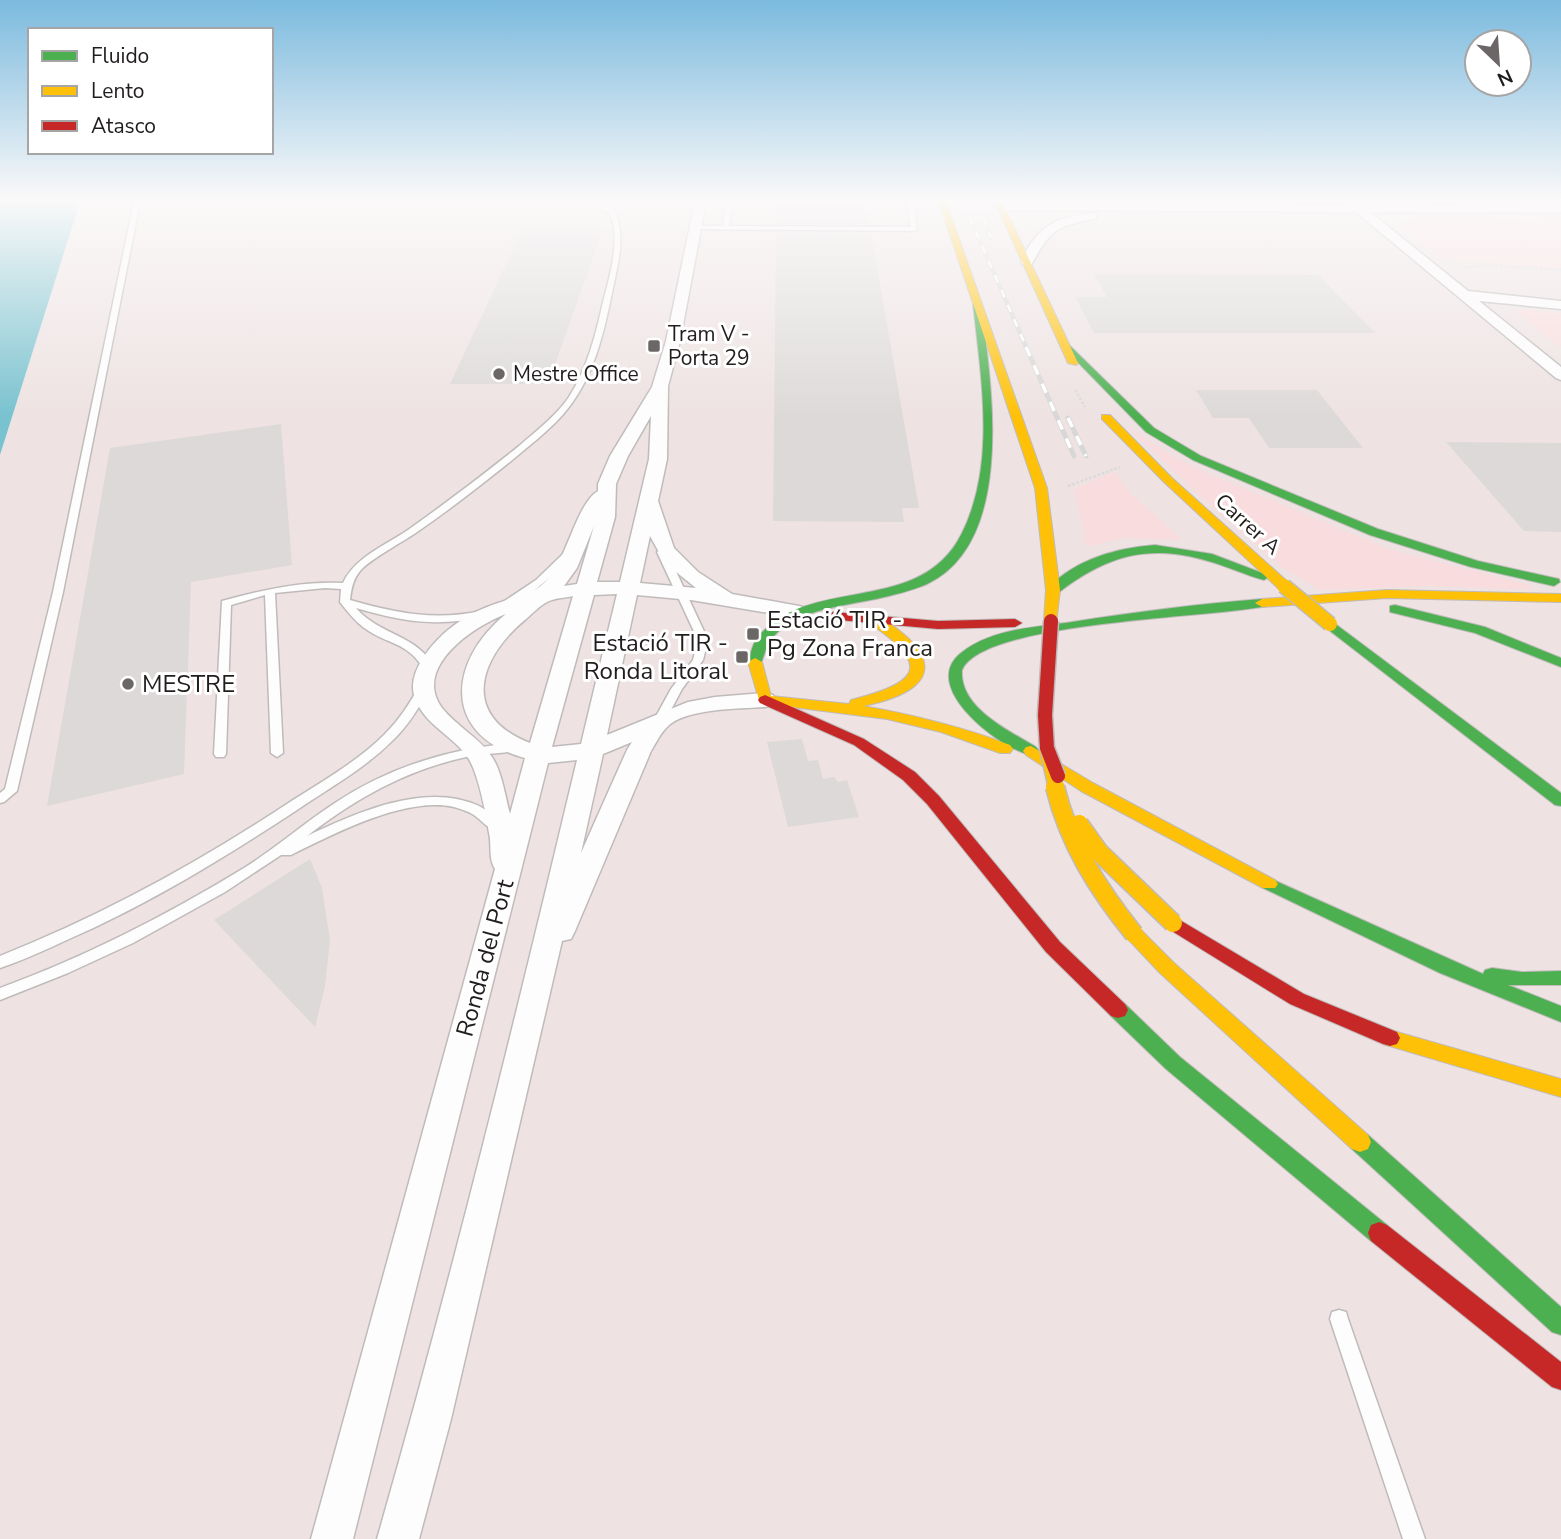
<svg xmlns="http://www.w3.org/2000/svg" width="1561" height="1539" font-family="'Nunito Sans',sans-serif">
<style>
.built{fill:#eee2e2}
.green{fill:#f9dcdd}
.water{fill:#79c2cf}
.building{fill:#ddd9d9}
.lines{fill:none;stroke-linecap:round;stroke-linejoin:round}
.lane-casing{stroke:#bfbbbb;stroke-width:3}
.street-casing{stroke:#bfbbbb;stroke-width:3}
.fast-casing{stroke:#bfbbbb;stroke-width:2}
.slow-casing{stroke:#bfbbbb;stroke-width:2}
.jam-casing{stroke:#bfbbbb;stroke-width:2}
.path{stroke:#dbd9d9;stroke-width:2.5;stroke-dasharray:2.5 2;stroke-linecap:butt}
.lane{fill:#fefdfd;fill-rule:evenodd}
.street{fill:#fefdfd;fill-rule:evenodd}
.fast{fill:#4caf50;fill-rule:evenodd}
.slow{fill:#ffc107;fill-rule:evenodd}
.jam{fill:#c62828;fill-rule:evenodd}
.rail-far1-casing{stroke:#d8d7d7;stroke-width:4.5}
.rail-casing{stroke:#d8d7d7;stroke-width:5}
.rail-far1{stroke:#fff;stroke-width:2.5;stroke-dasharray:8;stroke-linecap:butt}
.rail{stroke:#fff;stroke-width:3.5;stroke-dasharray:10;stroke-linecap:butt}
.slow-bridge-far1-casing{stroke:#bfbbbb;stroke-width:17;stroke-linecap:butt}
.slow-bridge-casing{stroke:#bfbbbb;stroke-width:21;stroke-linecap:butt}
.jam-bridge-casing{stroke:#bfbbbb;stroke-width:17;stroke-linecap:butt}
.slow-bridge-far1{stroke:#ffc107;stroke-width:14}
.slow-bridge{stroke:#ffc107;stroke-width:18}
.jam-bridge{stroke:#c62828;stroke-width:14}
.poi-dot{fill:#6c6767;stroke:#fff;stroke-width:2.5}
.labels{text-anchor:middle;stroke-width:6;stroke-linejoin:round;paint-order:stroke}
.far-poi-label{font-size:21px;fill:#211d1d;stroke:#fff;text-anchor:start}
.far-street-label{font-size:21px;fill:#211d1d;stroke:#fff}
.poi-label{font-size:24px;fill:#211d1d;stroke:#fff;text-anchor:start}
.street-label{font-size:24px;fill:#211d1d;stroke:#fff}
</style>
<rect width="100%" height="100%" fill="#f6f1f1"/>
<!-- built -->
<polygon class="built" points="80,202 1561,202 1561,1539 0,1539 0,455"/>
<!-- green -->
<g class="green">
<polygon points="1437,214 1518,217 1545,225 1552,225 1521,214 1561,214 1561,269 1441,259 1400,226 1401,221 1415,216"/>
<polygon points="1517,309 1561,313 1561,348 1519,315"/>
<polygon points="1127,426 1171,455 1200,470 1388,549 1530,585 1534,590 1430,586 1320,590 1282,567 1192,489"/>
<polygon points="1114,472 1131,494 1181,538 1178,540 1124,538 1089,546 1084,544 1084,530 1074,489"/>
</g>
<!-- water -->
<polygon class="water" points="0,202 80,202 0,455"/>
<!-- building -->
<g class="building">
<polygon points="776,202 865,202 869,224 776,224"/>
<polygon points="523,228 603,229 548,384 450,384"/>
<polygon points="776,232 871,233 919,508 902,508 904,522 773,521"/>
<polygon points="1094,274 1318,275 1375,333 1094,333 1075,297 1107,297"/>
<polygon points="1196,390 1317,390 1363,448 1269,448 1249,418 1213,418"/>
<polygon points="281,424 292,565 191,582 184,774 47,806 110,448"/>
<polygon points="1446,442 1561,443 1561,532 1524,531"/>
<polygon points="802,739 808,761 818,760 823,779 834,777 838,782 847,780 859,817 788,827 767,742"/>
<polygon points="310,859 322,888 330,940 325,986 315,1027 214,920"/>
</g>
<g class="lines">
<defs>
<g id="lane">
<polygon points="134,202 140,202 63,592 17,791 4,802 0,803 0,793 5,789 53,592"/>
<path d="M584,202H591L608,208L603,202H609C628,227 619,259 613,288C605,328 595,374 569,407C553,428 531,444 511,461C480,486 449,510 417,532C403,542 370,559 360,571C353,579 351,590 350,600C395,613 435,621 481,611L486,614L485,616C438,628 401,621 356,608C380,636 418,634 435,669L429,672L425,671C407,640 388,646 363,627C354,620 347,611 340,602L341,589L325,588L275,593L283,753L277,757L271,753L265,595L231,605L226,754L224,757H216L214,754L222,601C262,590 302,581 343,583C355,557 386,545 408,530C446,503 483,475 519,446C536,431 556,416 569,397C587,369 596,334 603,302C610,275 621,240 610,213Z"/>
<polygon points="726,202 732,202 729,226 911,227 907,202 913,202 917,229 914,231 694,229 696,226 723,226"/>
<polygon points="662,549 667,552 708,640 703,660 682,689 664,723 660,724 654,720 671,689 693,660 698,640 657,552"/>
<path d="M566,553L569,554V558C556,571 522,607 503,606V602L536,580L563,554Z"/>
<path d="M423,686L429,689C419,708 408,726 392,741C364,769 329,788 297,810C224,858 149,904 69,939C47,949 24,960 0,968V956C103,915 198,863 290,802C323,781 358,761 385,734C400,719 409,704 419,687Z"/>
<path d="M515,743L521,747L519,750C502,754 483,753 466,757C406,770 355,799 307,836C355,813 426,781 479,806C487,810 494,818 501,823L502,826L501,829C489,832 483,821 474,815C468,811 460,809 454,807C406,796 333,834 291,855H281L225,892L133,943L68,973L0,1000V988C85,957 167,915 244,868C276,848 304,823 335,803C389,767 451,748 515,743Z"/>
<polygon points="1339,1310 1346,1312 1348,1319 1425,1539 1403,1539 1330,1319 1332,1312"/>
</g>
<g id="street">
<path d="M695,202H706L680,341L668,386L667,459L658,501L674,548L698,572L732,594L799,606L806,608L809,612L806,616L799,618L691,600L637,595L607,735L688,702L715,697L765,693L773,695L776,700L773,705L765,707C740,709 685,708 667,727C660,734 656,743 651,751L575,931L571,939L562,941L451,1419L419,1539H377C451,1281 515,1021 577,760L548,763L353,1539H311L495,869C488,858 492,845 489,833C486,814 479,778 470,761C457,738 429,728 417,703C409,688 414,672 423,658C441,631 467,613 498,603C516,597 532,595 545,582C567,561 576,504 598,491V484L610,456L652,387L666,341ZM651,416L649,459L620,582H597L615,517L616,484L628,456ZM594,526L577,584L564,586L577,568ZM650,536L665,563L696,588L640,583ZM617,594L581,744L552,747L594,595ZM573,596L530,743C460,716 478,658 526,619C532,614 539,606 547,602C554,598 565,598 573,596ZM506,614C447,662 442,736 525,758L510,814C505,796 502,772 492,757C479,737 457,727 442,708C412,667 474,626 506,614ZM632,742L627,750L581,853L603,754Z"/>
<polygon points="1350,202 1362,205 1561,206 1561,212 1370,212 1468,291 1561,301 1561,309 1479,301 1561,367 1561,380 1556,378 1356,212 1001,210 995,207 1001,204 1349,205"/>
<path d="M1092,213L1096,214V218C1054,228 1053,227 1031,265H1023L1021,262C1037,226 1054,218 1092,213Z"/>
</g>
<g id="fast">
<path d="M977,301L981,304C991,382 1017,541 927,584C911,591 893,595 876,599C842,606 792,610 770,641C765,648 764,658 760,665H750L748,662C751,654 752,644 758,637C809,574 919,617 961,535C997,465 981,379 973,304Z"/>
<polygon points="1063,339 1154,428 1201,456 1378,529 1478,561 1559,579 1560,582 1554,586 1471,567 1370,535 1193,460 1146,432 1060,344 1060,340"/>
<path d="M1155,545L1212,554L1270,576L1264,580C1245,575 1227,566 1208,561C1148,543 1106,556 1058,593L1053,594L1046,590C1074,560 1115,548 1155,545Z"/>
<path d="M1262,599L1269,603L1267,606C1213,618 983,621 962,670C959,708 1010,731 1036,747L1039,751L1036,755C1017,760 914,690 961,653C990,629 1036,627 1072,622C1135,612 1198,604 1262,599Z"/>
<polygon points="1395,605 1485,627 1561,658 1561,667 1475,633 1390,612 1390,606"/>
<polygon points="1330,620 1561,793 1561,806 1555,805 1325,627 1323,624 1325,621"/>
<polygon points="1269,878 1483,974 1485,970 1492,968 1522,972 1561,971 1561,985 1508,985 1561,1006 1561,1022 1440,973 1263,888 1260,884 1263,880"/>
<polygon points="1118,1002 1125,1004 1180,1057 1387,1225 1390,1233 1387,1241 1379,1244 1371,1241 1166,1069 1111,1016 1108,1010 1111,1004"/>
<polygon points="1360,1132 1368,1135 1561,1307 1561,1335 1552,1332 1352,1149 1349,1142 1352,1135"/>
</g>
<g id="slow">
<polygon points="939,202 946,202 1047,488 1060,590 1056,624 1046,624 1044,621 1046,590 1035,488"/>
<polygon points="995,202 1002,202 1078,363 1076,365 1068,363"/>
<polygon points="1102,415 1110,415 1172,478 1289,583 1289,589 1279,589 1164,482 1102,419"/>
<polygon points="1387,590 1561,594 1561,602 1387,598 1262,607 1255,603 1262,599"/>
<path d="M877,618C889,621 900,631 909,639C951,681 898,699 863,706C914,715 962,727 1010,745L1013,749L1010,753H1000L941,732L887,719L760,703L748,662L755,658L762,662L771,696L849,704L851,700C912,684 937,669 872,625L870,622Z"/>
<polygon points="1031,746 1093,783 1275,880 1278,884 1275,888 1263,888 1081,791 1026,755 1023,751 1026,747"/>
<polygon points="1134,927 1140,929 1174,963 1368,1135 1371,1142 1368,1149 1360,1152 1352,1149 1160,973 1128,939 1125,934 1128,929"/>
<polygon points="1390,1030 1561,1079 1561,1097 1383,1044 1380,1038 1383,1032"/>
</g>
<g id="jam">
<polygon points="833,612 938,621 1015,619 1022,623 1015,627 938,629 828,619 826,616"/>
<polygon points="765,695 864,739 915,772 939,796 1060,942 1125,1004 1128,1010 1125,1016 1118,1018 1111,1016 1046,952 927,804 903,780 854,745 760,703 758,700 760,697"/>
<polygon points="1173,916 1304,994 1397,1032 1400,1038 1397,1044 1390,1046 1383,1044 1290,1004 1167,928 1164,923 1167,918"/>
<polygon points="1379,1222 1387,1225 1561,1362 1561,1390 1552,1387 1371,1241 1368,1233 1371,1225"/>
</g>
</defs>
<!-- lane casing -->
<use href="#lane" class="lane-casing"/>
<!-- street casing -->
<use href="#street" class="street-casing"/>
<!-- fast casing -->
<use href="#fast" class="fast-casing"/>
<!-- slow casing -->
<use href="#slow" class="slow-casing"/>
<!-- jam casing -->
<use href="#jam" class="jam-casing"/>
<!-- path -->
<g class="path">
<polyline points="1464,267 1491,265 1561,270"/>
<polyline points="1075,390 1085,407"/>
<polyline points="1068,486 1120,467"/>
</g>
<!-- lane -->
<use href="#lane" class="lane"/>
<!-- street -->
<use href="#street" class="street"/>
<!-- fast -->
<use href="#fast" class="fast"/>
<!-- slow -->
<use href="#slow" class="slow"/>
<!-- jam -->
<use href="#jam" class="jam"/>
<defs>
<g id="rail-far1">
<polyline points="963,202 1027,349"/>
<polyline points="978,202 991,238"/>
</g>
<g id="rail">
<polyline points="1026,347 1074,456"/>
<polyline points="1068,418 1086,456"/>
</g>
</defs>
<!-- rail-far1 casing -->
<use href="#rail-far1" class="rail-far1-casing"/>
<!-- rail casing -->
<use href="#rail" class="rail-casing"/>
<!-- rail-far1 -->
<use href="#rail-far1" class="rail-far1"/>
<!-- rail -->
<use href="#rail" class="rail"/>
<defs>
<g id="slow-bridge-far1">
<polyline points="1284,586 1330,624"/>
<polyline points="1047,748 1056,789"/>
</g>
<g id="slow-bridge">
<path d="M1055,787C1069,844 1098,889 1134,934"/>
<polyline points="1079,824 1099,852 1173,923"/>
</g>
<polyline id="jam-bridge" points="1051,621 1045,715 1047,748 1058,776"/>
</defs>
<!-- slow-bridge-far1 casing -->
<use href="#slow-bridge-far1" class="slow-bridge-far1-casing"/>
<!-- slow-bridge casing -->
<use href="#slow-bridge" class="slow-bridge-casing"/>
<!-- jam-bridge casing -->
<use href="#jam-bridge" class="jam-bridge-casing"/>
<!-- slow-bridge-far1 -->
<use href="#slow-bridge-far1" class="slow-bridge-far1"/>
<!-- slow-bridge -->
<use href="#slow-bridge" class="slow-bridge"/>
<!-- jam-bridge -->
<use href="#jam-bridge" class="jam-bridge"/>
</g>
<!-- sky -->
<linearGradient id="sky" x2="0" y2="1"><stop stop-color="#7bbade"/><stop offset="0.48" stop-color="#fbf9f9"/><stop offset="1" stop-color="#fbf9f9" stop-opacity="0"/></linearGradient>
<rect width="1561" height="417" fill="url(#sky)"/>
<!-- markers -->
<g class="poi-dot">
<rect x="647" y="339" width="14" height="14" rx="3.5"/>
<circle cx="499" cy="374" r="7"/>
<rect x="746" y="627" width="14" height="14" rx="3.5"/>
<rect x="735" y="650" width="14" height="14" rx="3.5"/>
<circle cx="128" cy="684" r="7"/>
</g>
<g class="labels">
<!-- far-poi labels -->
<g class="far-poi-label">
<text x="668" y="341">Tram V -<tspan x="668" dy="24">Porta 29</tspan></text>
<text x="513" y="381">Mestre Office</text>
</g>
<!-- far-street labels -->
<g class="far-street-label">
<text transform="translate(1248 524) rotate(42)" y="7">Carrer A</text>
</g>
<!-- poi labels -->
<g class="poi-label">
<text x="767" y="628">Estació TIR -<tspan x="767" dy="28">Pg Zona Franca</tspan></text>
<text x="728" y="651" text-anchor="end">Estació TIR -<tspan x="728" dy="28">Ronda Litoral</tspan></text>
<text x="142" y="692">MESTRE</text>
</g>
<!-- street labels -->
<g class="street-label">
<text transform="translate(485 958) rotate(-75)" y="8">Ronda del Port</text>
</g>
</g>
<!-- legend -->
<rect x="28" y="28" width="245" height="126" fill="#ffffff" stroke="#a6a5a5" stroke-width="2"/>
<rect x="42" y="51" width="35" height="10" fill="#4caf50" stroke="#a6a5a5" stroke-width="2"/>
<text x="91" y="63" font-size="21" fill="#211d1d">Fluido</text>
<rect x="42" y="86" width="35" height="10" fill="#ffc107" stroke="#a6a5a5" stroke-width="2"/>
<text x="91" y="98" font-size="21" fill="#211d1d">Lento</text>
<rect x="42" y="121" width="35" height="10" fill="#c62828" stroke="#a6a5a5" stroke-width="2"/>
<text x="91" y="133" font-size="21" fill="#211d1d">Atasco</text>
<!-- north arrow -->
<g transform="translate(1498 63) rotate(155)"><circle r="33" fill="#ffffff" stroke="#a6a5a5" stroke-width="2"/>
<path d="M0-5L12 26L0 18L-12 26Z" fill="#6c6767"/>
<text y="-10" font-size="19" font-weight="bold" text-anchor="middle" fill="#211d1d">N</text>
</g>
</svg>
